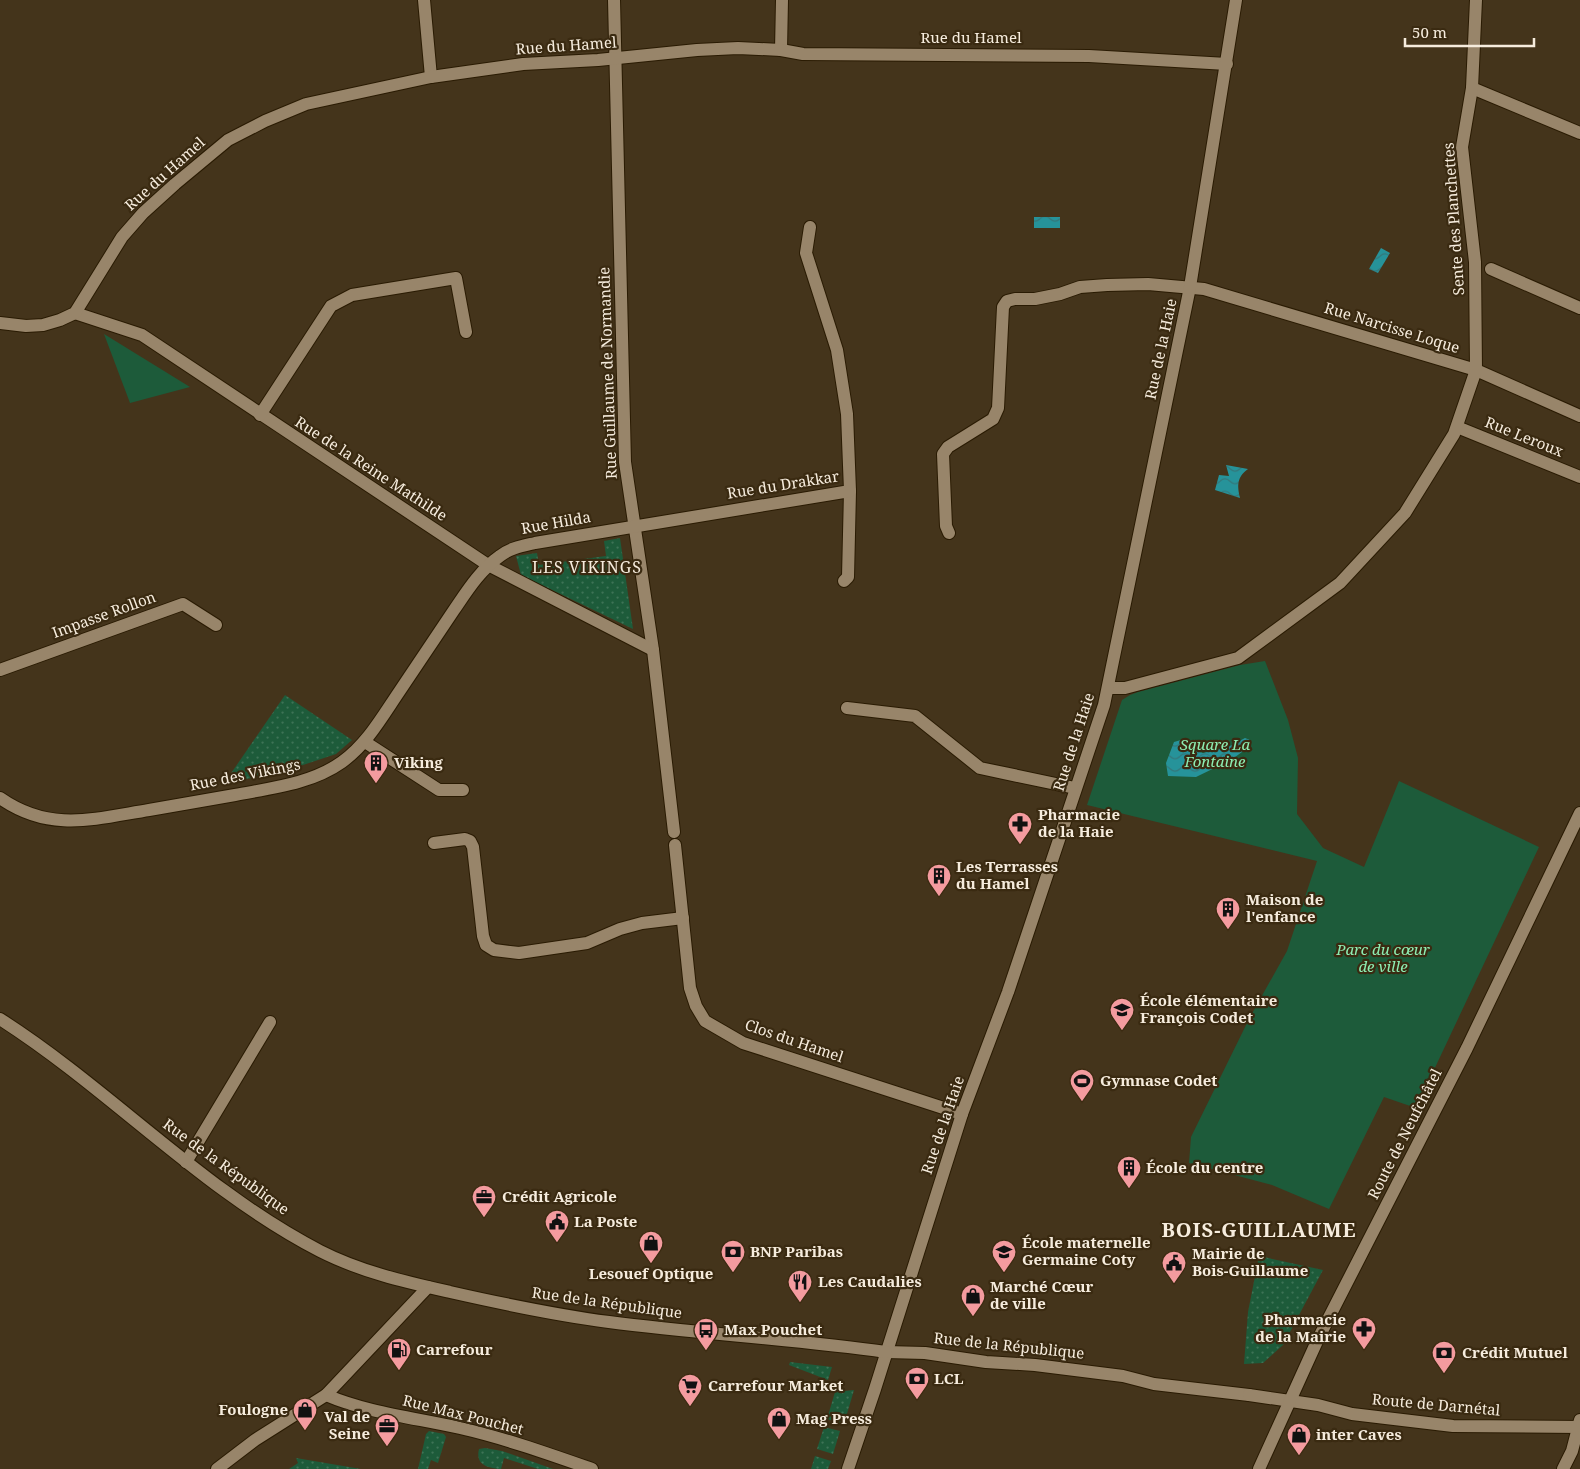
<svg xmlns="http://www.w3.org/2000/svg" width="1580" height="1469" font-family="'Noto Serif',serif">
<style>
.grass{fill:url(#grass-dots)}
.green{fill:#1d5b3a}
.water{fill:url(#water-waves)}
.lines{fill:none;stroke-linecap:round;stroke-linejoin:round}
.minor-casing{stroke:#2a1b03;stroke-width:14}
.tertiary-casing{stroke:#2a1b03;stroke-width:14}
.secondary-casing{stroke:#2a1b03;stroke-width:14}
.minor{stroke:#98856a;stroke-width:12}
.tertiary{stroke:#98856a;stroke-width:12}
.secondary{stroke:#98856a;stroke-width:12}
.labels{text-anchor:middle;stroke-width:4.5;stroke-linejoin:round;paint-order:stroke}
.street-label{font-size:15px;fill:#f6ecdd;stroke:#3a2a11}
.park-label{font-size:15px;font-style:italic;fill:#8deeb3;stroke:#3a2a11}
.poi-label{font-size:15px;font-weight:bold;fill:#f6ecdd;stroke:#3a2a11;text-anchor:start}
.neighbourhood-label{font-size:16px;letter-spacing:1px;fill:#f6ecdd;stroke:#3a2a11}
.district-label{font-size:20px;font-weight:bold;letter-spacing:1px;fill:#f6ecdd;stroke:#3a2a11}
</style>
<defs>
<pattern id="grass-dots" width="8" height="8" patternUnits="userSpaceOnUse" patternTransform="scale(1.25)"><rect width="8" height="8" fill="#1d5b3a"/><path d="M2 2h.1M6 6h.1" fill="none" stroke="#3e7356" stroke-width="1.8" stroke-linecap="round"/></pattern>
<pattern id="water-waves" width="16" height="10" patternUnits="userSpaceOnUse" patternTransform="scale(1.25)"><rect width="16" height="10" fill="#26939a"/><path d="M0 5q4-4 8 0t8 0" fill="none" stroke="#33787b"/></pattern>
</defs>
<rect width="100%" height="100%" fill="#44341b"/>
<!-- grass -->
<g class="grass">
<polygon points="620,538 633,629 521,575 516,556 537,553 539,565 606,556 604,541"/>
<polygon points="285,695 352,740 336,754 273,775 225,782"/>
<polygon points="1259,1256 1323,1270 1283,1345 1263,1363 1244,1364 1248,1312"/>
<polygon points="790,1362 832,1367 828,1380 789,1365"/>
<polygon points="854,1390 844,1424 827,1419 835,1392"/>
<polygon points="824,1427 840,1431 833,1454 817,1449"/>
<polygon points="429,1431 444,1434 446,1437 438,1463 431,1460 428,1469 418,1469 426,1434"/>
<path d="M485,1448L502,1451L553,1469H538L504,1458L501,1469C488,1468 475,1465 479,1449Z"/>
<polygon points="815,1456 831,1461 828,1469 811,1469"/>
<polygon points="296,1458 361,1469 289,1469 298,1463"/>
</g>
<!-- green -->
<g class="green">
<polygon points="104,334 190,387 130,403"/>
<polygon points="1265,661 1288,720 1298,758 1297,814 1323,848 1364,867 1399,781 1539,847 1416,1108 1384,1097 1329,1209 1272,1185 1189,1163 1191,1137 1249,1019 1287,951 1317,861 1087,805 1122,700 1130,695 1138,692 1240,665"/>
</g>
<!-- water -->
<g class="water">
<rect x="1034" y="217" width="26" height="11"/>
<polygon points="1381,248 1390,253 1378,273 1369,269"/>
<path d="M1226,465L1248,469C1237,477 1237,485 1240,498L1215,490L1219,475L1229,476Z"/>
<polygon points="1245,738 1250,740 1246,749 1231,760 1196,777 1168,776 1166,763 1174,742 1181,740 1186,748 1203,753 1228,747"/>
</g>
<g class="lines">
<defs>
<g id="minor">
<polyline points="424,0 431,77"/>
<polyline points="614,0 625,462 653,650 674,832"/>
<polyline points="781,50 782,0"/>
<polyline points="1472,88 1580,133"/>
<polyline points="1491,269 1580,308"/>
<polyline points="75,313 142,335 488,565 653,650"/>
<polyline points="0,323 26,326 43,325 60,320 75,313 122,237 143,213 175,184 228,140 265,121 306,104 431,77 523,64 598,60 697,50 738,48 781,50 803,54 1089,56 1227,64"/>
<polyline points="260,415 331,306 352,295 456,278 466,332"/>
<polyline points="1457,427 1580,477"/>
<polyline points="949,533 946,526 943,454 948,447 993,419 998,408 1003,307 1007,301 1015,299 1035,299 1060,294 1080,287 1107,285 1148,284 1204,289 1476,370 1580,416"/>
<polyline points="844,581 848,577 850,491"/>
<polyline points="0,670 183,604 216,625"/>
<polyline points="1108,688 1125,688 1238,658 1340,583 1405,513 1454,434 1476,370 1475,262 1462,147 1472,88 1476,0"/>
<polyline points="847,708 915,716 980,768 1075,788"/>
<polyline points="365,742 439,790 463,790"/>
<path d="M0,798C50,833 94,819 149,810C178,805 206,800 235,795C271,788 311,784 342,762C367,744 382,717 399,692C417,665 435,638 454,610C467,591 480,570 500,556C510,548 522,546 535,543L850,491L847,414L837,350L806,253L810,227"/>
<polyline points="434,843 465,839 470,841 473,847 483,936 486,945 494,950 519,953 587,943 620,929 642,923 683,918"/>
<polyline points="675,845 690,988 696,1006 705,1021 743,1043 962,1114"/>
<polyline points="186,1162 270,1022"/>
<polyline points="886,1352 925,1353 986,1362 1035,1365 1123,1376 1154,1384 1249,1395"/>
<path d="M326,1395C368,1413 416,1418 460,1428C504,1438 549,1454 592,1469"/>
<polyline points="848,1469 875,1389 962,1114 1008,992 1104,705 1190,287 1236,0"/>
<polyline points="1563,1469 1572,1451 1580,1420"/>
</g>
<polyline id="tertiary" points="217,1469 255,1440 326,1395 428,1287"/>
<g id="secondary">
<path d="M0,1019C111,1090 202,1190 320,1251C361,1272 406,1282 450,1292C503,1304 556,1315 609,1322C701,1334 794,1339 886,1352"/>
<polyline points="1249,1395 1318,1405 1352,1414 1453,1426 1580,1427"/>
<polyline points="1259,1469 1318,1339 1467,1048 1580,813"/>
</g>
</defs>
<!-- minor casing -->
<use href="#minor" class="minor-casing"/>
<!-- tertiary casing -->
<use href="#tertiary" class="tertiary-casing"/>
<!-- secondary casing -->
<use href="#secondary" class="secondary-casing"/>
<!-- minor -->
<use href="#minor" class="minor"/>
<!-- tertiary -->
<use href="#tertiary" class="tertiary"/>
<!-- secondary -->
<use href="#secondary" class="secondary"/>
</g>
<!-- icons -->
<defs>
<symbol id="building-pin" viewBox="-11 -11 22 30"><path d="M0 17L-7.5 6A9.5 9.5 0 1 1 7.5 6Z" fill="#f49b9f" stroke="#3a2a11"/><path d="M-4-6H4V6H1V3H-1V6H-4ZM-2.5-4.3h1.7v1.8h-1.7ZM.8-4.3h1.7v1.8H.8ZM-2.5-1h1.7V.8h-1.7ZM.8-1h1.7V.8H.8Z" fill="#111"/></symbol>
<symbol id="pharmacy-pin" viewBox="-11 -11 22 30"><path d="M0 17L-7.5 6A9.5 9.5 0 1 1 7.5 6Z" fill="#f49b9f" stroke="#3a2a11"/><path d="M-2-6h4v4h4v4h-4v4h-4v-4h-4v-4h4Z" fill="#111"/></symbol>
<symbol id="school-pin" viewBox="-11 -11 22 30"><path d="M0 17L-7.5 6A9.5 9.5 0 1 1 7.5 6Z" fill="#f49b9f" stroke="#3a2a11"/><path d="M0-5L7-2L0 1L-7-2ZM-4 1L0 2.5L4 1V4Q0 6-4 4Z" fill="#111"/></symbol>
<symbol id="stadium-pin" viewBox="-11 -11 22 30"><path d="M0 17L-7.5 6A9.5 9.5 0 1 1 7.5 6Z" fill="#f49b9f" stroke="#3a2a11"/><path d="M0-5a6.5 5 0 1 0 0 10a6.5 5 0 1 0 0-10ZM-3.5-1.8h7v3.6h-7Z" fill="#111"/></symbol>
<symbol id="office-pin" viewBox="-11 -11 22 30"><path d="M0 17L-7.5 6A9.5 9.5 0 1 1 7.5 6Z" fill="#f49b9f" stroke="#3a2a11"/><path d="M-6-3h4V-5.5h4V-3h4V5H-6ZM-1-4.5V-3h2v-1.5ZM-6 0V1H6V0Z" fill="#111"/></symbol>
<symbol id="civic-pin" viewBox="-11 -11 22 30"><path d="M0 17L-7.5 6A9.5 9.5 0 1 1 7.5 6Z" fill="#f49b9f" stroke="#3a2a11"/><path d="M-.6-6.5H3V-4.5H.6V-3L4-1V1h2V6H-6V1h2V-1L-.6-3ZM-1.2 2.5V6h2.4V2.5Z" fill="#111"/></symbol>
<symbol id="shop-pin" viewBox="-11 -11 22 30"><path d="M0 17L-7.5 6A9.5 9.5 0 1 1 7.5 6Z" fill="#f49b9f" stroke="#3a2a11"/><path d="M-5-2.5h2.3a2.7 3.5 0 0 1 5.4 0H5L5.5 6h-11ZM-1.5-2.5h3a1.5 2.3 0 0 0-3 0Z" fill="#111"/></symbol>
<symbol id="bank-pin" viewBox="-11 -11 22 30"><path d="M0 17L-7.5 6A9.5 9.5 0 1 1 7.5 6Z" fill="#f49b9f" stroke="#3a2a11"/><path d="M-6-4H6V4H-6ZM0-2.3a2.3 2.3 0 1 0 0 4.6a2.3 2.3 0 1 0 0-4.6Z" fill="#111"/></symbol>
<symbol id="restaurant-pin" viewBox="-11 -11 22 30"><path d="M0 17L-7.5 6A9.5 9.5 0 1 1 7.5 6Z" fill="#f49b9f" stroke="#3a2a11"/><path d="M-5-6h1v4h1v-4h1v4h1v-4h1v5L-1.5 .5V6h-2V.5L-5-1ZM5-6V6H3V1.5H1.5Q1.5-4 5-6Z" fill="#111"/></symbol>
<symbol id="bus-pin" viewBox="-11 -11 22 30"><path d="M0 17L-7.5 6A9.5 9.5 0 1 1 7.5 6Z" fill="#f49b9f" stroke="#3a2a11"/><path d="M-5-6H5V4H4V6H2V4H-2V6H-4V4H-5ZM-3.5-4V0h7V-4ZM-3.5 1.2v1.5H-2V1.2ZM2 1.2v1.5H3.5V1.2Z" fill="#111"/></symbol>
<symbol id="fuel-pin" viewBox="-11 -11 22 30"><path d="M0 17L-7.5 6A9.5 9.5 0 1 1 7.5 6Z" fill="#f49b9f" stroke="#3a2a11"/><path d="M-5.5-6h7V0h2V4h1.3V-2.5L3-4.5l.8-.8L6-3V5H2.5V1h-1V6h-7ZM-4.2-4.7v3.2H.2V-4.7Z" fill="#111"/></symbol>
<symbol id="supermarket-pin" viewBox="-11 -11 22 30"><path d="M0 17L-7.5 6A9.5 9.5 0 1 1 7.5 6Z" fill="#f49b9f" stroke="#3a2a11"/><path d="M-6-5.5h2.5l.6 2H6L4.5 2H-2.5L-4.4-4H-6ZM-1.5 3.2a1.3 1.3 0 1 0 .1 0ZM3 3.2a1.3 1.3 0 1 0 .1 0Z" fill="#111"/></symbol>
</defs>
<g fill-rule="evenodd">
<use href="#building-pin" x="362" y="749" width="28" height="38"/>
<use href="#pharmacy-pin" x="1006" y="810" width="28" height="38"/>
<use href="#building-pin" x="925" y="862" width="28" height="38"/>
<use href="#building-pin" x="1214" y="895" width="28" height="38"/>
<use href="#school-pin" x="1108" y="996" width="28" height="38"/>
<use href="#stadium-pin" x="1068" y="1067" width="28" height="38"/>
<use href="#building-pin" x="1115" y="1154" width="28" height="38"/>
<use href="#office-pin" x="470" y="1183" width="28" height="38"/>
<use href="#civic-pin" x="543" y="1208" width="28" height="38"/>
<use href="#shop-pin" x="637" y="1229" width="28" height="38"/>
<use href="#bank-pin" x="719" y="1238" width="28" height="38"/>
<use href="#school-pin" x="990" y="1238" width="28" height="38"/>
<use href="#civic-pin" x="1160" y="1249" width="28" height="38"/>
<use href="#restaurant-pin" x="786" y="1268" width="28" height="38"/>
<use href="#shop-pin" x="959" y="1282" width="28" height="38"/>
<use href="#pharmacy-pin" x="1350" y="1315" width="28" height="38"/>
<use href="#bus-pin" x="692" y="1316" width="28" height="38"/>
<use href="#fuel-pin" x="385" y="1336" width="28" height="38"/>
<use href="#bank-pin" x="1430" y="1339" width="28" height="38"/>
<use href="#bank-pin" x="903" y="1365" width="28" height="38"/>
<use href="#supermarket-pin" x="676" y="1372" width="28" height="38"/>
<use href="#shop-pin" x="291" y="1396" width="28" height="38"/>
<use href="#shop-pin" x="765" y="1405" width="28" height="38"/>
<use href="#office-pin" x="373" y="1412" width="28" height="38"/>
<use href="#shop-pin" x="1285" y="1421" width="28" height="38"/>
</g>
<g class="labels">
<!-- street labels -->
<g class="street-label">
<text x="971" y="43">Rue du Hamel</text>
<text transform="translate(566 46) rotate(-4)" y="5">Rue du Hamel</text>
<text transform="translate(165 174) rotate(-42)" y="5">Rue du Hamel</text>
<text transform="translate(1454 219) rotate(-94)" y="5">Sente des Planchettes</text>
<text transform="translate(1392 328) rotate(17)" y="5">Rue Narcisse Loque</text>
<text transform="translate(1161 349) rotate(-78)" y="5">Rue de la Haie</text>
<text transform="translate(608 373) rotate(-92)" y="5">Rue Guillaume de Normandie</text>
<text transform="translate(1524 437) rotate(22)" y="5">Rue Leroux</text>
<text transform="translate(371 469) rotate(33)" y="5">Rue de la Reine Mathilde</text>
<text transform="translate(783 485) rotate(-9)" y="5">Rue du Drakkar</text>
<text transform="translate(556 523) rotate(-10)" y="5">Rue Hilda</text>
<text transform="translate(104 615) rotate(-20)" y="5">Impasse Rollon</text>
<text transform="translate(1074 742) rotate(-72)" y="5">Rue de la Haie</text>
<text transform="translate(245 775) rotate(-11)" y="5">Rue des Vikings</text>
<text transform="translate(794 1041) rotate(19)" y="5">Clos du Hamel</text>
<text transform="translate(943 1125) rotate(-71)" y="5">Rue de la Haie</text>
<text transform="translate(1405 1134) rotate(-63)" y="5">Route de Neufchâtel</text>
<text transform="translate(226 1167) rotate(36)" y="5">Rue de la République</text>
<text transform="translate(607 1303) rotate(8)" y="5">Rue de la République</text>
<text transform="translate(1009 1346) rotate(6)" y="5">Rue de la République</text>
<text transform="translate(1436 1405) rotate(5)" y="5">Route de Darnétal</text>
<text transform="translate(463 1415) rotate(14)" y="5">Rue Max Pouchet</text>
</g>
<!-- park labels -->
<g class="park-label">
<text x="1215" y="750">Square La<tspan x="1215" dy="17">Fontaine</tspan></text>
<text x="1383" y="955">Parc du cœur<tspan x="1383" dy="17">de ville</tspan></text>
</g>
<!-- poi labels -->
<g class="poi-label">
<text x="394" y="768">Viking</text>
<text x="1038" y="820">Pharmacie<tspan x="1038" dy="17">de la Haie</tspan></text>
<text x="956" y="872">Les Terrasses<tspan x="956" dy="17">du Hamel</tspan></text>
<text x="1246" y="905">Maison de<tspan x="1246" dy="17">l'enfance</tspan></text>
<text x="1140" y="1006">École élémentaire<tspan x="1140" dy="17">François Codet</tspan></text>
<text x="1100" y="1086">Gymnase Codet</text>
<text x="1146" y="1173">École du centre</text>
<text x="502" y="1202">Crédit Agricole</text>
<text x="574" y="1227">La Poste</text>
<text x="1022" y="1248">École maternelle<tspan x="1022" dy="17">Germaine Coty</tspan></text>
<text x="750" y="1257">BNP Paribas</text>
<text x="1192" y="1259">Mairie de<tspan x="1192" dy="17">Bois-Guillaume</tspan></text>
<text x="651" y="1279" text-anchor="middle">Lesouef Optique</text>
<text x="818" y="1287">Les Caudalies</text>
<text x="990" y="1292">Marché Cœur<tspan x="990" dy="17">de ville</tspan></text>
<text x="1346" y="1325" text-anchor="end">Pharmacie<tspan x="1346" dy="17">de la Mairie</tspan></text>
<text x="724" y="1335">Max Pouchet</text>
<text x="416" y="1355">Carrefour</text>
<text x="1462" y="1358">Crédit Mutuel</text>
<text x="934" y="1384">LCL</text>
<text x="708" y="1391">Carrefour Market</text>
<text x="288" y="1415" text-anchor="end">Foulogne</text>
<text x="370" y="1422" text-anchor="end">Val de<tspan x="370" dy="17">Seine</tspan></text>
<text x="796" y="1424">Mag Press</text>
<text x="1316" y="1440">inter Caves</text>
</g>
<!-- neighbourhood labels -->
<g class="neighbourhood-label">
<text x="587" y="573">LES VIKINGS</text>
</g>
<!-- district labels -->
<g class="district-label">
<text x="1259" y="1237">BOIS-GUILLAUME</text>
</g>
</g>
<!-- scale -->
<path d="M1405 38v8h129v-8" fill="none" stroke="#f6ecdd" stroke-width="2.5"/>
<text x="1412" y="38" font-size="15" fill="#f6ecdd" stroke="#3a2a11" stroke-width="4" paint-order="stroke">50 m</text>
</svg>
